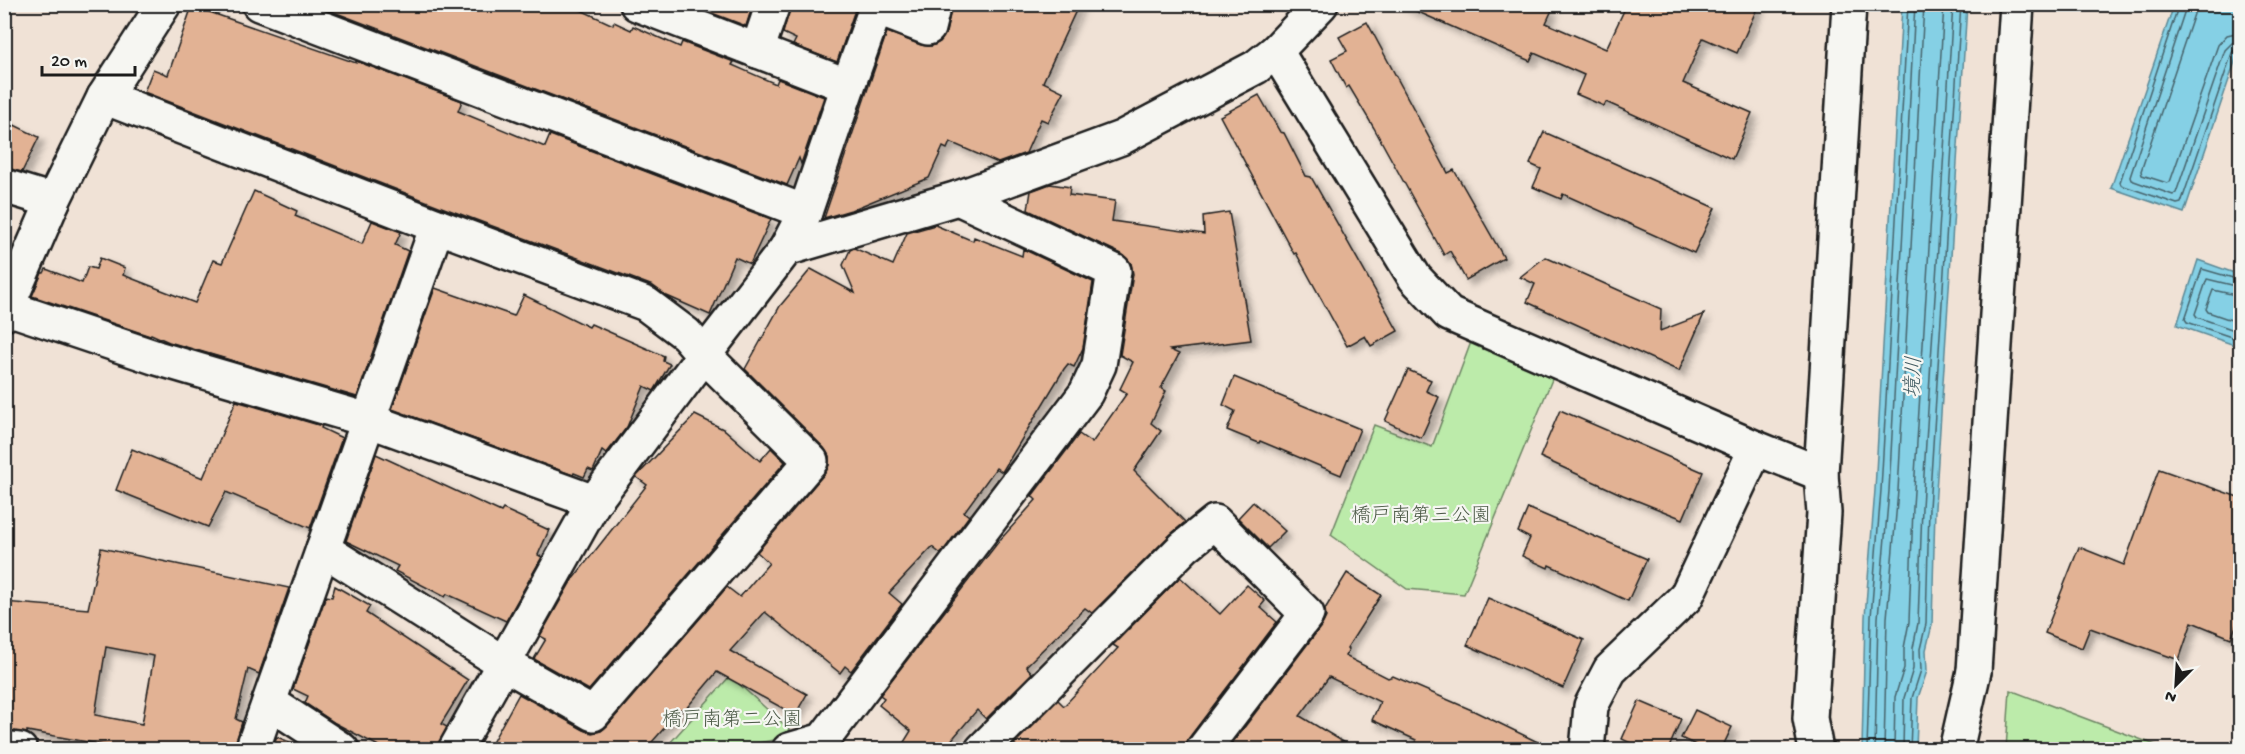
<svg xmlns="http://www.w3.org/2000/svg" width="2245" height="754" font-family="'Gochi Hand','Klee One',sans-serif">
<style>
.green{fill:#bcebaa;stroke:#6c8463;stroke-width:1.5}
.water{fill:#85d0e5;stroke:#5b8895;stroke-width:1.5}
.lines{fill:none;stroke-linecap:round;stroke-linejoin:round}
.shore{stroke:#46646c;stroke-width:1.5}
.building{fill:#e2b294;stroke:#1c1c1c;stroke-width:1.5;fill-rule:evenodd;filter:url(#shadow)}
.minor-casing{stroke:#1c1c1c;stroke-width:38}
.tertiary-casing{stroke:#1c1c1c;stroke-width:38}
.minor{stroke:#f6f6f2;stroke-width:33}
.tertiary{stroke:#f6f6f2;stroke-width:33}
.labels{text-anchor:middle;stroke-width:4.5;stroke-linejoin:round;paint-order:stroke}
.park-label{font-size:20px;fill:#4c5a47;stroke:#f6f6f2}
.water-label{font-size:21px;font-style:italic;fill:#415b62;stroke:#f6f6f2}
</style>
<defs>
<filter id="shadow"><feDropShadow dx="5.5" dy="5.5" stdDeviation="3" flood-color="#0004"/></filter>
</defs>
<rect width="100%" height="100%" fill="#f0e2d6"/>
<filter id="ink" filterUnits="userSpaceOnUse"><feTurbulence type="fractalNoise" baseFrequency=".0167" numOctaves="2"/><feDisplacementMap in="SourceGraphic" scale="12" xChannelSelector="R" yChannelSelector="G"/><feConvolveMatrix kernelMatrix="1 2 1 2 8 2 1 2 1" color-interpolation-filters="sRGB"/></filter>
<g filter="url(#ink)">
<!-- green -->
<g class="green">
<polygon points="1471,342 1553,377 1464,594 1407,589 1331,535 1374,425 1432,447"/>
<polygon points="730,676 797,736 741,746 735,749 674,749 669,744"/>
<polygon points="2010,690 2166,749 2006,749"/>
</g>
<!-- water -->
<g class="water">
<polygon points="1902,5 1967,5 1935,508 1932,625 1926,650 1927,671 1918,698 1916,749 1862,749 1865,617 1875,490"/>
<polygon points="2174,5 2240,5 2240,47 2184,213 2111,188"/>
<polygon points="2198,260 2240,275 2240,347 2177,325"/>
</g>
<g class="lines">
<!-- shore -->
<g class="shore">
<polyline points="2179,4 2120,182 2121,185 2177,204 2181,203 2232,53 2235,49 2240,48"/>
<polyline points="2187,4 2130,177 2131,180 2173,195 2176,193 2225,50 2232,43 2240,41"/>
<polyline points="2196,4 2194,14 2141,171 2142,175 2167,183 2170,182 2218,45 2227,35 2240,32"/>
<polyline points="2240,280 2202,269 2185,319 2187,322 2240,340"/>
<polyline points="2240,287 2207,279 2195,314 2197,317 2240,332"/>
<polyline points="2240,296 2213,290 2206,309 2208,312 2240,323"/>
<polyline points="1867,750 1871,617 1881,490 1908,4"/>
<polyline points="1875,750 1878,618 1889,491 1915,4"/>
<polyline points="1884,750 1887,618 1898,491 1924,4"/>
<polyline points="1894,750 1895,697 1904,668 1904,648 1909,622 1913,507 1944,4"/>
<polyline points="1903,750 1904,698 1913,669 1913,648 1918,623 1922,507 1953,4"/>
<polyline points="1910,750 1912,698 1921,670 1920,649 1926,624 1929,508 1961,4"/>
</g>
</g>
<!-- building -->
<g class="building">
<polygon points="313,4 568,4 613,25 614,22 631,30 633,26 680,47 682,42 734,62 732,65 776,84 778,79 824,97 801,164 799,158 787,185"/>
<polygon points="697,4 753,4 746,26 696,7"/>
<polygon points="791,4 857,4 837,62 793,45 796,39 783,33"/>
<polygon points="952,4 996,4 1015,12 1019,4 1079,4 1043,82 1064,92 1048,122 1041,119 1026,153 998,163 950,142 947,149 943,147 929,178 851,210 824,218 887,32 921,45 932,46 940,42 946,33"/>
<polygon points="1400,4 1538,4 1552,10 1546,23 1606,49 1627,4 1759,4 1737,53 1703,38 1683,83 1752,113 1732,159 1606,102 1604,106 1576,94 1584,75 1534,53 1530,61"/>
<polygon points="192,6 356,63 356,61 462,101 458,111 545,147 550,135 771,219 750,264 735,257 710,315 667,296 653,286 444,208 144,92 153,69 168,75"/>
<polygon points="1367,22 1448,173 1454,170 1504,258 1466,280 1450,251 1444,255 1374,128 1349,86 1346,88 1331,59 1347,51 1339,37"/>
<polygon points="1259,95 1280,132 1284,133 1306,176 1311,177 1398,331 1371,346 1365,336 1347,346 1296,253 1294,254 1220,116"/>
<polygon points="4,120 39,137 22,172 4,168"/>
<polygon points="1544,132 1715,208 1694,253 1563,194 1561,199 1533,187 1541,169 1530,164"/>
<polygon points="1050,184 1070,187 1069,195 1115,201 1112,221 1204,234 1203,216 1229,212 1251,340 1170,350 1179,354 1161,388 1166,391 1151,423 1161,431 1134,471 1185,522 1171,534 1092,613 1085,608 1026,666 1032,673 986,719 977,710 943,750 899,750 911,731 879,705 884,698 880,695 999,541 1036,500 1032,496 1079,434 1092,443 1127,393 1120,389 1133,362 1120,355 1133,274 1131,263 1122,254 1028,210 1031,191"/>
<polygon points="254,191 297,211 295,216 362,244 372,221 401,232 395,245 408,251 357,397 169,342 151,334 150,336 32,296 42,273 44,273 46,269 82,283 88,267 96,269 100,258 125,268 123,275 195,303 213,260 222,263"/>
<polygon points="935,225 973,241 974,237 1022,256 1023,249 1093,282 1083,348 1074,367 1068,364 1064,369 1002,472 996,468 964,512 969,516 941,554 932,547 889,593 902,604 851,671 845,666 840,673 765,612 730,651 807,694 795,715 717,672 684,711 681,709 645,750 488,750 519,694 584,730 592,733 601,731 607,726 727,587 740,597 769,563 757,552 825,473 829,465 829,456 824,448 745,369 780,306 811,269 855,293 843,265 850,250 854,248 893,265 907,233"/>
<polygon points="1545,257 1661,309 1660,331 1704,314 1679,371 1527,302 1535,284 1520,277"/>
<polygon points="435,288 514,316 524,295 589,327 591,324 664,356 663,361 670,364 654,391 644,386 627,427 606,454 602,451 593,471 588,469 584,477 574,473 573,475 392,409"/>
<polygon points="1408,370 1431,380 1426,391 1439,397 1421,438 1385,421"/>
<polygon points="1234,377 1360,429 1341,475 1260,441 1259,443 1227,430 1235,411 1223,405"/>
<polygon points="236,401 322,426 321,428 342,438 310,528 226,492 208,527 116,490 132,449 203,478"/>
<polygon points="1560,410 1703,472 1683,519 1623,495 1540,457"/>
<polygon points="695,415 725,430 760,461 771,448 785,462 589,690 534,659 546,639 540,636 572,580 647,485 636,477"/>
<polygon points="376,454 501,512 503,509 549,530 538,555 542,557 506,621 447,594 445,597 395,571 398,566 346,541"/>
<polygon points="2159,469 2241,498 2241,614 2231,638 2192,622 2179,660 2090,628 2082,648 2045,633 2079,547 2124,565"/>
<polygon points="1253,502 1285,531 1268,548 1238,518"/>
<polygon points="1528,508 1647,559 1628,601 1549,565 1548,568 1522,556 1530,538 1518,532"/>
<path d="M101,548L289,588L259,674L248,669L236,719L242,722L234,750H131L27,731V733L4,730V602L88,609ZM106,647L154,656L142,724L95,715Z"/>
<polygon points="1347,573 1381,595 1347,648 1349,649 1345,656 1388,678 1393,676 1474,711 1554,750 1430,750 1415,743 1416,740 1372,720 1380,702 1329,677 1300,716 1357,750 1227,750 1322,625 1326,617 1325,609"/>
<polygon points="1180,577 1220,614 1247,585 1265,601 1260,607 1277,622 1188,739 1185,750 1021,750 1014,744 1058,700 1064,706 1118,648 1113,645 1120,638"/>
<polygon points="335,586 370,606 366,613 468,680 441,724 447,727 436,750 386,750 335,723 305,703 308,696 293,689 326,596 332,597"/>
<polygon points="1488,598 1584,640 1563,688 1467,645"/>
<polygon points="1639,701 1681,719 1668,750 1645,750 1622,739"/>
<polygon points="1695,710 1732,727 1721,750 1706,750 1681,738"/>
<polygon points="277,737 307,749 307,750 272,750"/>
</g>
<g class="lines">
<defs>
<g id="minor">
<polyline points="259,4 805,212 786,249"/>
<polyline points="637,4 848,86 805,212"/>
<polyline points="757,51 773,4"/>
<polyline points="1276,51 1415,278 1449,314 1756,448 1821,474"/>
<polyline points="848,86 876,8 928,28 934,4"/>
<polyline points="104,97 437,226 646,304 686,334 704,355 786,249 958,198 1114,271 1099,365 1086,393 823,740 789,750"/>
<polyline points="4,186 53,201"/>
<polyline points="958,198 1121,138 1256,67 1276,51 1321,4"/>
<polyline points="8,308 157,358 368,420 594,502"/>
<polyline points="4,314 53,201 104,97 164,4"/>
<polyline points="323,549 503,663 593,714 811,461 704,355 594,502 455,750"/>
<polyline points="269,702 342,750"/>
<polyline points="4,748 20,750"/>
<polyline points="252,750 437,226"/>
<polyline points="982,750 1184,547 1215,522 1307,614 1203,750"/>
<polyline points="1587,750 1591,706 1610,670 1686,597 1756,448"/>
<polyline points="1816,750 1810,718 1824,513 1821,474 1849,4"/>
<polyline points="1956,750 1974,671"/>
</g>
<polyline id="tertiary" points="1974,671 2017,4"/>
</defs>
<!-- minor casing -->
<use href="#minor" class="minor-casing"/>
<!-- tertiary casing -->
<use href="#tertiary" class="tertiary-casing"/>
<!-- minor -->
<use href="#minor" class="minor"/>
<!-- tertiary -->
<use href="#tertiary" class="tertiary"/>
</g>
</g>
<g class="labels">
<!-- park labels -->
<g class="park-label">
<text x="1421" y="521">橋戸南第三公園</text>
<text x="732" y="725">橋戸南第二公園</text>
</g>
<!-- water labels -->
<g class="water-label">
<text transform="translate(1912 377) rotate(-87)" y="7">境川</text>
</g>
</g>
<!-- margin -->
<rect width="2245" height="754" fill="none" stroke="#f6f6f2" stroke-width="24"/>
<rect x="12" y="12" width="2221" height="730" fill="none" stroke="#1c1c1c" stroke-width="2" filter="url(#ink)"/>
<!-- north arrow -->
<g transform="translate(2176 685) rotate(204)" stroke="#f6f6f2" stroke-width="4.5" paint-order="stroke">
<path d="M0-4.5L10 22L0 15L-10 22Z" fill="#1c1c1c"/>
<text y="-9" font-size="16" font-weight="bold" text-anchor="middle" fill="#1c1c1c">N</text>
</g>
<!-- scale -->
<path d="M42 66v9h93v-9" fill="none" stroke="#1c1c1c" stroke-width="3"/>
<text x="51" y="66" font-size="18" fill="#1c1c1c" stroke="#f6f6f2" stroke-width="4.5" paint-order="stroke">20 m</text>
</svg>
